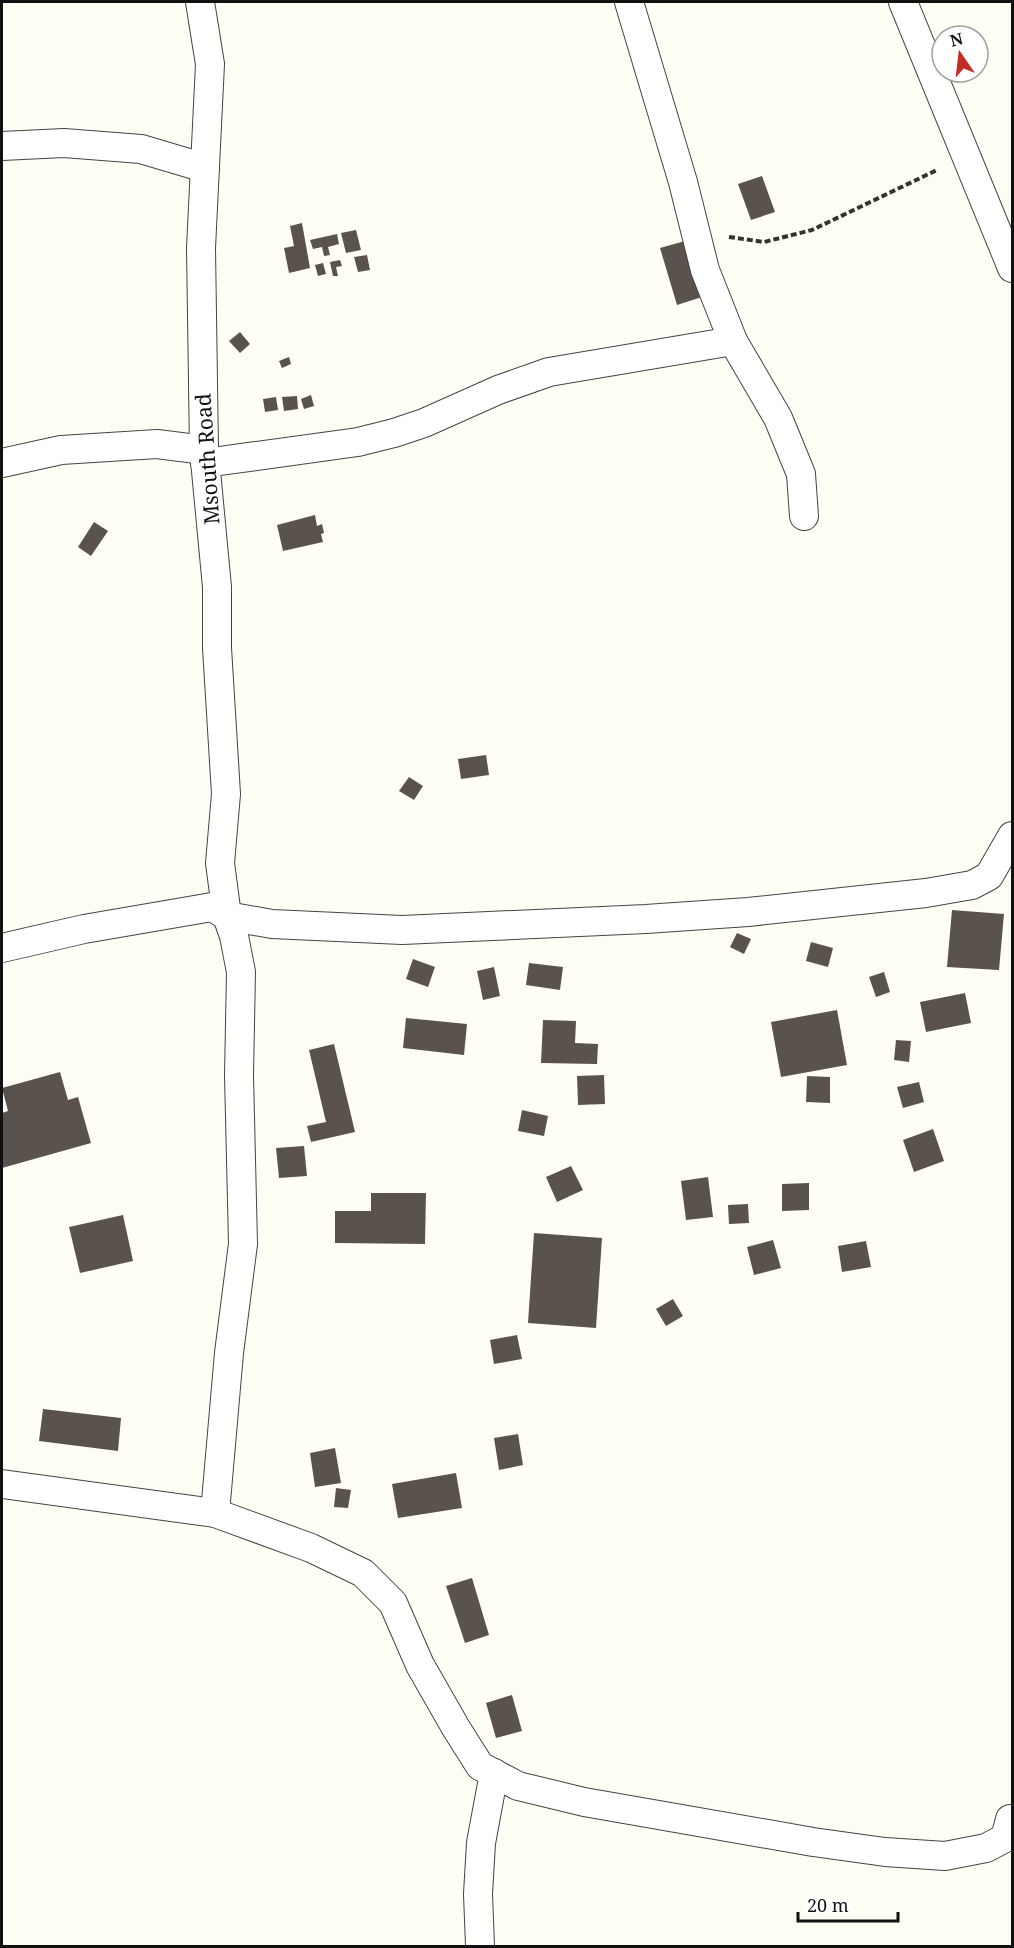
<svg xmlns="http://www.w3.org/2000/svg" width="1014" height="1948" font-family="'Noto Serif',serif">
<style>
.building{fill:#5a534d}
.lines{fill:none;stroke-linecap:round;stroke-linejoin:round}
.minor-casing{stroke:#444;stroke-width:30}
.path{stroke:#333;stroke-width:4;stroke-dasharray:6 3;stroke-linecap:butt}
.minor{stroke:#fff;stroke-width:28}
.labels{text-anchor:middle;stroke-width:6;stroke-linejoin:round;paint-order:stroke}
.street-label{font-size:21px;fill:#111;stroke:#fff}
</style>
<rect width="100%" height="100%" fill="#fffef5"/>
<!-- building -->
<g class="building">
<polygon points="762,176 775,212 751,220 738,184"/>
<polygon points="302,223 310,268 289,273 284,248 294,246 290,226"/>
<polygon points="356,230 361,250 346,253 341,233"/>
<polygon points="337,234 339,244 328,247 330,255 324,256 322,247 313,249 310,240"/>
<polygon points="685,241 702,297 677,305 660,248"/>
<polygon points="367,255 370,270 358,272 354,257"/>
<polygon points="340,260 342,266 336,267 338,276 333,276 330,262"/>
<polygon points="323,263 326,274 318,276 315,265"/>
<polygon points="240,332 250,344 240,353 229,341"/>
<polygon points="289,357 291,364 282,368 279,361"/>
<polygon points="311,395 314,406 304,409 301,399"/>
<polygon points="297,396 298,409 284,411 282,397"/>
<polygon points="276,397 278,410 265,412 263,399"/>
<polygon points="315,515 317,526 322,524 324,533 321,534 323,542 283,551 277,525"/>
<polygon points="94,522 108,531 91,556 78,547"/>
<polygon points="486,755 489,775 461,779 458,759"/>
<polygon points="409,777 423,786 414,800 399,791"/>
<polygon points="952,910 1004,914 999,970 947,967"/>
<polygon points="737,933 751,939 744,954 730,947"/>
<polygon points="811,942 833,948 828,967 806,961"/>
<polygon points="413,959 435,967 428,987 406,979"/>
<polygon points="529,963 563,967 560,990 526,985"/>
<polygon points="494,967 500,996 483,1000 477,971"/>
<polygon points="884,972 890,992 876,997 869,977"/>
<polygon points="965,993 971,1023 926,1032 920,1002"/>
<polygon points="837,1010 847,1065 781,1077 771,1022"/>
<polygon points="406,1018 467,1024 464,1055 403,1048"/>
<polygon points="543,1020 576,1021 575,1043 598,1044 597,1064 541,1063"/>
<polygon points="896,1040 911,1041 909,1062 894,1060"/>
<polygon points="334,1044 355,1132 311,1142 307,1126 326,1122 309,1050"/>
<polygon points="60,1072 68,1100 78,1097 91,1143 2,1168 2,1113 8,1111 2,1088"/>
<polygon points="604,1075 605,1104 578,1105 577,1076"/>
<polygon points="807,1076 830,1077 830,1103 806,1102"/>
<polygon points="919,1082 924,1102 903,1108 897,1087"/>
<polygon points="522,1110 548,1116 544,1136 518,1131"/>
<polygon points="933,1129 944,1161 914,1172 903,1140"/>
<polygon points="304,1146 307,1176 279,1178 276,1148"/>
<polygon points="571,1166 583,1190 557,1202 546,1177"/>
<polygon points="708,1177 713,1217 686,1220 681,1181"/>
<polygon points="809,1183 809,1210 782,1211 782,1184"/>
<polygon points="371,1193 426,1193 425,1244 335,1243 335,1211 371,1211"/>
<polygon points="748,1204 749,1223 729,1224 728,1205"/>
<polygon points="123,1215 133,1261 80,1273 69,1227"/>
<polygon points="534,1233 602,1238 596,1328 528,1323"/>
<polygon points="773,1240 781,1268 754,1275 747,1247"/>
<polygon points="866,1241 871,1267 842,1272 838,1246"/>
<polygon points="673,1299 683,1316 666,1326 656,1309"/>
<polygon points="517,1335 522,1359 494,1364 490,1340"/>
<polygon points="43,1409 121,1418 118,1451 39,1441"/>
<polygon points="518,1434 523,1465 499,1470 494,1438"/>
<polygon points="335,1448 341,1483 315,1487 310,1453"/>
<polygon points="456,1473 462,1508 398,1518 392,1484"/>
<polygon points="336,1488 351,1490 348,1508 334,1507"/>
<polygon points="472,1578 489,1635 465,1643 446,1586"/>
<polygon points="512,1695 522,1731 496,1738 486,1703"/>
</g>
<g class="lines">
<defs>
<g id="minor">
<polyline points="200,2 210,64 201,248 204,450 217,587 217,648 226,794 220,863 227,916 272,924 402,930 646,919 748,912 926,893 972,885 989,876 1012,836"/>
<polyline points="629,2 683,182 705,270 733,341 778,418 801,474 804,516"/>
<polyline points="903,2 1012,268"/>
<polyline points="2,146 64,143 141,149 205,168"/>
<polyline points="2,463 61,450 157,444 204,450"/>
<polyline points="205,463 358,442 394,433 424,423 498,390 549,372 733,341"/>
<polyline points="2,948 84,929 212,907 227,916 234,936 241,972 239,1075 243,1244 229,1353 215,1513"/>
<polyline points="2,1484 215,1513 311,1548 363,1573 393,1603 420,1665 456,1728 480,1766 518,1786 584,1802 670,1817 813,1842 885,1852 945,1856 986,1848 1005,1838 1010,1819"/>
<polyline points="480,1946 478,1894 481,1843 494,1773"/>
</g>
</defs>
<!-- minor casing -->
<use href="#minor" class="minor-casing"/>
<!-- path -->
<polyline class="path" points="729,237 764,242 812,230 937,170"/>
<!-- minor -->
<use href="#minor" class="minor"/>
</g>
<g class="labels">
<!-- street labels -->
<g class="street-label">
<text transform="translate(208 459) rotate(-94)" y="7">Msouth Road</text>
</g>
</g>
<!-- border -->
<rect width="1014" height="1948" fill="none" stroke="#111111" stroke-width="6"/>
<!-- north arrow -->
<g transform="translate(960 54) rotate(346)"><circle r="28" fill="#ffffff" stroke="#a0a0a0" stroke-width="1.5"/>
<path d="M0-4.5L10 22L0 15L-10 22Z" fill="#c42d26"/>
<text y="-9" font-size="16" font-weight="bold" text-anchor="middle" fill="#111111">N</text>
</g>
<!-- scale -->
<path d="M798 1912v9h100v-9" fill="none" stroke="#111111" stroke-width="3"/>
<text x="807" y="1912" font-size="18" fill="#111111" stroke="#ffffff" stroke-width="4.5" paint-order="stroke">20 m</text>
</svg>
